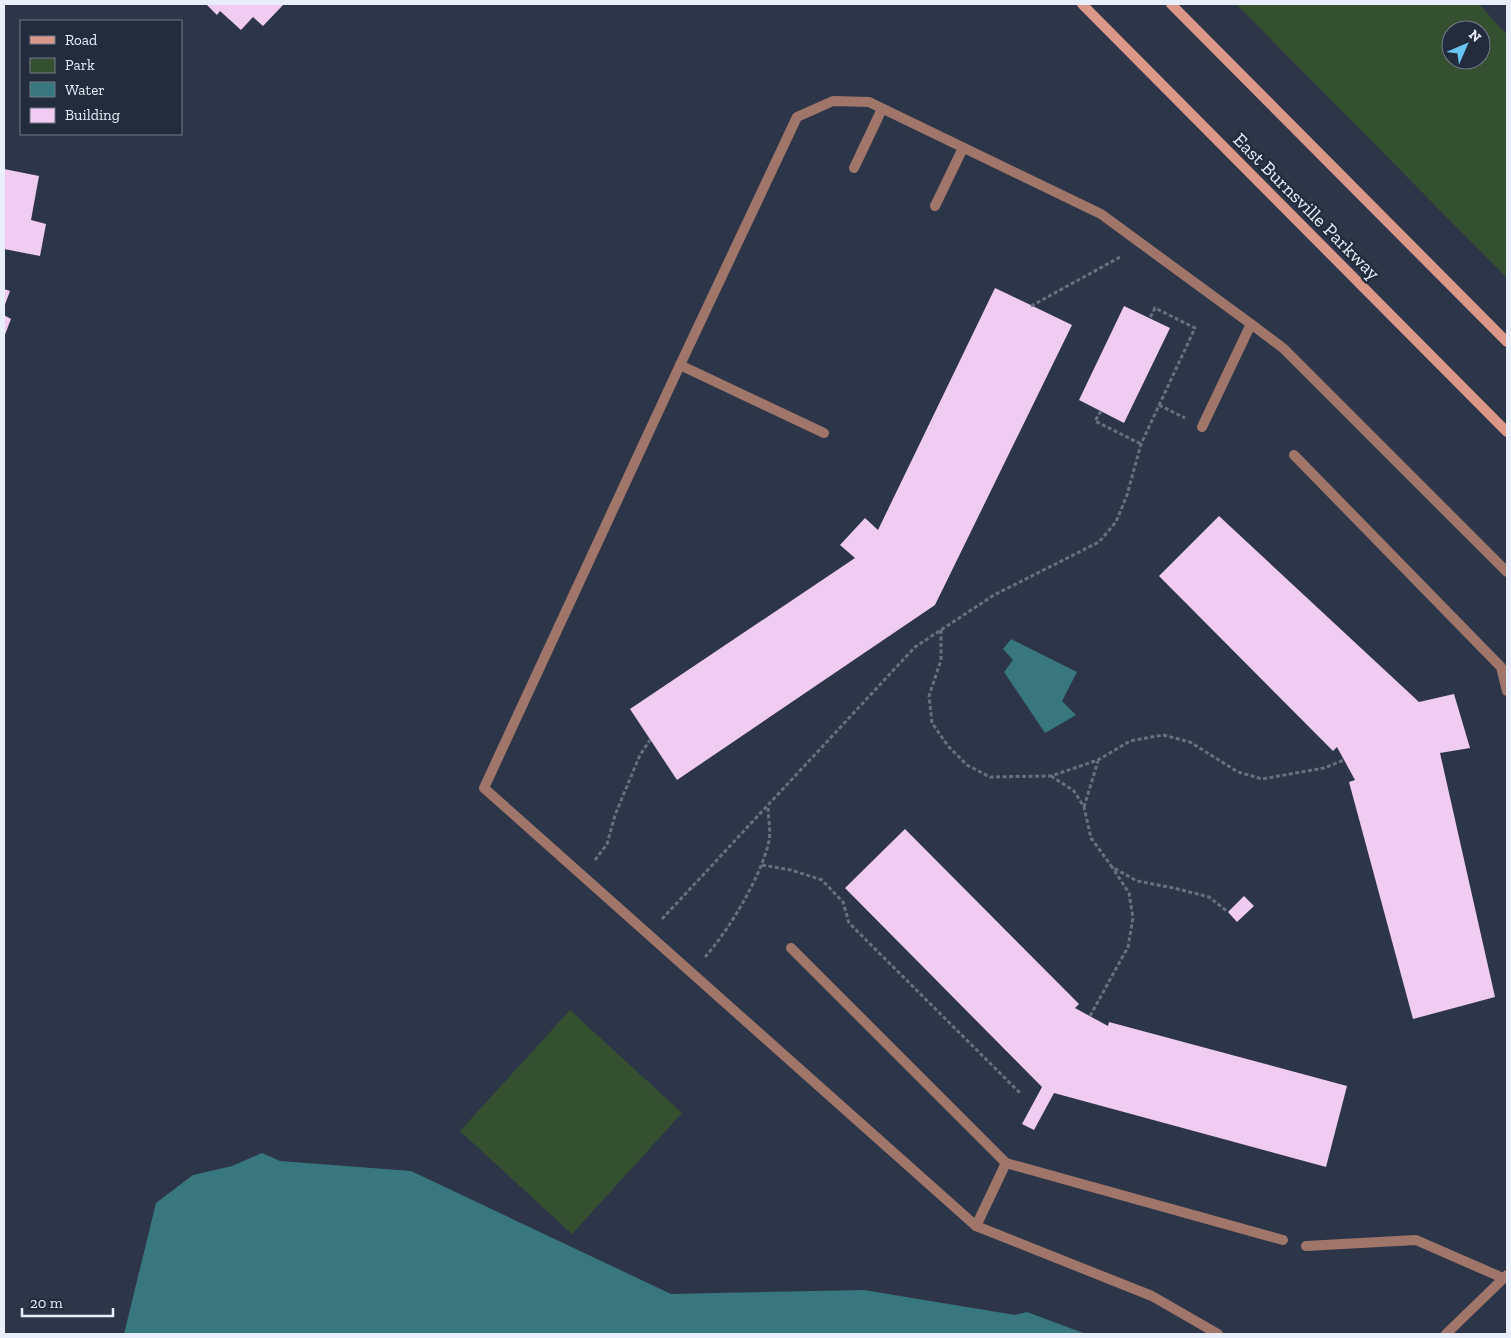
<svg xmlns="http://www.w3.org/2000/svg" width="1511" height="1338" font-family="'Zilla Slab',serif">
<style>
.green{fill:#355031;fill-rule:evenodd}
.water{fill:#37777d}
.building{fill:#f0cbf2}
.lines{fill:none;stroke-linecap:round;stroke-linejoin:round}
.path{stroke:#677080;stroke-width:3;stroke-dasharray:4 2.5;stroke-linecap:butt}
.lane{stroke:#a0756a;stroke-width:10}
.secondary{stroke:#db9787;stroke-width:10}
.labels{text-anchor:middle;stroke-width:5;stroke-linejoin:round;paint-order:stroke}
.street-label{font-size:19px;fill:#e8eefa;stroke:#232c3d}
</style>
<rect width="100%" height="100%" fill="#2d3648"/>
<!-- green -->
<g class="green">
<path d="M1236,4H1479L1507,35V278ZM1451,30H1481V60H1451Z"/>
<polygon points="570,1010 682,1113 572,1234 460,1131"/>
</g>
<!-- water -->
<g class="water">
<polygon points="1011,639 1077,672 1062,701 1076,715 1045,733 1004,672 1013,660 1003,649"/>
<polygon points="262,1153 280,1161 411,1171 671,1294 864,1290 1015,1315 1027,1312 1086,1334 124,1334 156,1203 193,1175 232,1166"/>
</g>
<!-- building -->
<g class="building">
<polygon points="206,4 284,4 263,26 253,17 241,30 220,11 217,15"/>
<polygon points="4,169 39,176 31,220 46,224 40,256 4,249"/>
<polygon points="995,288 1072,325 935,605 677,780 630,709 855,558 840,545 865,518 878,530"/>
<polygon points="4,289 10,291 4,307"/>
<polygon points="1124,306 1170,328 1124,423 1079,400"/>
<polygon points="4,315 11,319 4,337"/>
<polygon points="1219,516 1419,702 1454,694 1470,748 1440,753 1495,997 1413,1019 1349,782 1355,780 1337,747 1333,751 1159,576"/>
<polygon points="905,829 1079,1004 1075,1008 1108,1026 1109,1022 1347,1086 1326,1167 1054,1093 1034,1130 1022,1124 1042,1087 845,888"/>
<polygon points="1244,896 1254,906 1237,922 1228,912"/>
</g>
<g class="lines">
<!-- path -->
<g class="path">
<polyline points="1031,306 1122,256"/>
<polyline points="1159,405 1185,418"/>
<polyline points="1101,411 1095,421 1141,444"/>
<polyline points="941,630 941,660 929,696 932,723 948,746 967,765 990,777 1051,776 1098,760 1130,741 1163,735 1190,742 1238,772 1262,779 1324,768 1344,760"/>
<polyline points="1051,776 1074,791 1084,807 1091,838 1112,867 1137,881 1174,888 1209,897 1228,912"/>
<polyline points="1084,807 1098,761"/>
<polyline points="595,860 607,844 615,815 640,755 650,740"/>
<polyline points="762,865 791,870 822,880 843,902 849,923 1020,1093"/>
<polyline points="662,919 915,647 994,595 1099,542 1116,522 1127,495 1141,444 1195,328 1155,308 1150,318"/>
<path d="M705,957C729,930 761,877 769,841C771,830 768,817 768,806"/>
<polyline points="1090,1016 1128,947 1133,918 1129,893 1112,867"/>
</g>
<!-- lane -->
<g class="lane">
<polyline points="854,168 882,109"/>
<polyline points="935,206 963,148"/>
<polyline points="680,365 824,433"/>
<polyline points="1202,427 1251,324"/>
<polyline points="1294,455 1501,667 1507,691"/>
<polyline points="791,948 1006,1163 1283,1240"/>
<polyline points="976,1226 1006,1163"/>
<polyline points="1306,1246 1416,1240 1503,1278"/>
<polyline points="1218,1334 1152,1296 976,1226 484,788 680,365 797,117 833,101 869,102 1101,214 1251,324 1283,348 1507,572"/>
<polyline points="1446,1334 1507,1275"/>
</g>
<!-- secondary -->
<g class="secondary">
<polyline points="1082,4 1507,432"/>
<polyline points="1171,4 1507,342"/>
</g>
</g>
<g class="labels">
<!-- street labels -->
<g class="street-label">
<text transform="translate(1307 206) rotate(45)" y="7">East Burnsville Parkway</text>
</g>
</g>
<!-- border -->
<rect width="1511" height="1338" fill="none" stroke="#e8eefa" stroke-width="10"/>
<!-- legend -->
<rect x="20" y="20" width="162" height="115" fill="#232c3d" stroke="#727a89"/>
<rect x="30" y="36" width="25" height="8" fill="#db9787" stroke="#727a89"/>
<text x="65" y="45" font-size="15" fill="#e8eefa">Road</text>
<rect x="30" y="58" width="25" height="15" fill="#355031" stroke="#727a89"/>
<text x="65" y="70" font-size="15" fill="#e8eefa">Park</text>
<rect x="30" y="82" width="25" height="15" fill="#37777d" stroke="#727a89"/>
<text x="65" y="95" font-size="15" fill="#e8eefa">Water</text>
<rect x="30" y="108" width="25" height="15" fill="#f0cbf2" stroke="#727a89"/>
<text x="65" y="120" font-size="15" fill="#e8eefa">Building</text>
<!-- north arrow -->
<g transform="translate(1466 45) rotate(45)"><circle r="24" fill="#232c3d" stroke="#727a89"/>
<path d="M0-4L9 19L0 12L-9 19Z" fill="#68c4f0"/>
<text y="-8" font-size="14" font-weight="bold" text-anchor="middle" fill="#e8eefa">N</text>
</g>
<!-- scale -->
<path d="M22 1308v8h91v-8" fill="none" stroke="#e8eefa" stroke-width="2.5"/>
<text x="30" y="1308" font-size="15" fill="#e8eefa" stroke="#232c3d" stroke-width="4" paint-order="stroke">20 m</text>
</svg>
